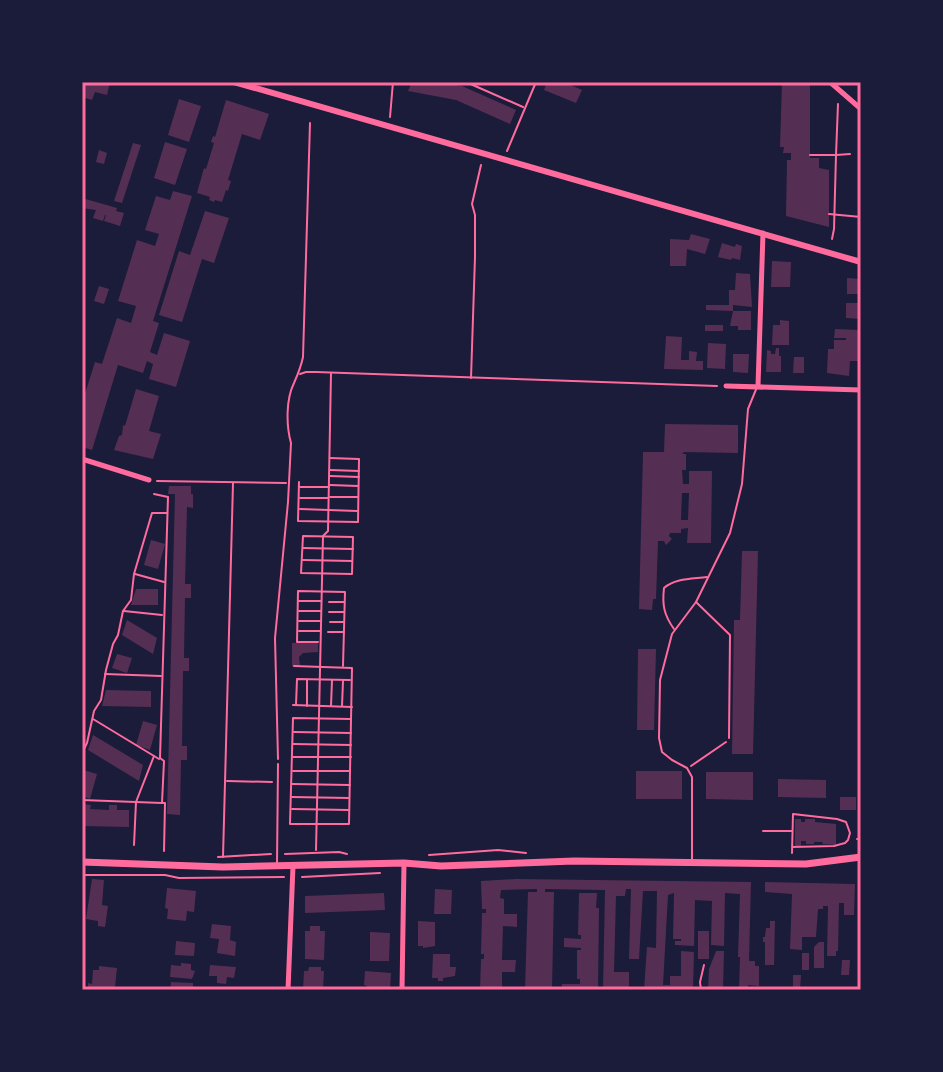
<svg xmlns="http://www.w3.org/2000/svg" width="943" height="1072" font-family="'PT Sans Narrow',sans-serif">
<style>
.building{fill:#542f53;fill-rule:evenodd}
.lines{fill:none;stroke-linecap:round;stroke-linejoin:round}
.path{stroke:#ff6b9d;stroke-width:2}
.service{stroke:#ff6b9d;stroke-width:2}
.minor{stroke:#ff6b9d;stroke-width:5}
.tertiary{stroke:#ff6b9d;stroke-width:6}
.secondary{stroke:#ff6b9d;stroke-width:7}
.neatline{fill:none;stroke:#ff6b9d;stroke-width:3}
</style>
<rect width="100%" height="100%" fill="#1b1b3a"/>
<!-- building -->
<g class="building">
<polygon points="82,82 110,82 107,95 95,92 92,100 82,97"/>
<polygon points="412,82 438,82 462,86 516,110 510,124 456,100 408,91"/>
<polygon points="547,82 564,82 582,90 576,103 544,90"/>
<polygon points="782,82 795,82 795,85 810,85 810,158 819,158 819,168 829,170 829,227 786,216 787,160 791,160 791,153 783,153 784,147 780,147"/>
<polygon points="179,99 201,106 189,142 168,135"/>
<polygon points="226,100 269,114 260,140 242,134 228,180 231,181 228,191 226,190 222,202 215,200 214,202 209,200 210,197 197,193 204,168 206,169 214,143 211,142 213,136 215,137"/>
<polygon points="165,142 187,149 175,185 154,178"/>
<polygon points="133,143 141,145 122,203 114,201"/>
<polygon points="99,150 107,153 104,164 96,162"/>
<polygon points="173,191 192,196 153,321 159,323 150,352 157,355 164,333 190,341 176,387 149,379 153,364 147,361 143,373 118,365 92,450 82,447 82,403 95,362 102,364 117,318 131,323 136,306 118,301 137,240 155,246 159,234 145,230 156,196 170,200"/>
<polygon points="82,198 117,208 116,211 124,213 120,226 104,221 106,215 105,215 103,221 93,218 96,210 82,208"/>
<polygon points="205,211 229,218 214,263 202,259 182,322 159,315 179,251 190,255"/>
<polygon points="691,234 710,239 705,254 687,249 686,266 670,266 670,239 689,240"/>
<polygon points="722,243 735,247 736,244 742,246 740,260 732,258 731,260 718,257"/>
<polygon points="772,261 791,262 790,287 771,287"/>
<polygon points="736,273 750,274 752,307 733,305 733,311 706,310 706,305 729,305 729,290 735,290"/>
<polygon points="847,278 861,279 861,294 847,294"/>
<polygon points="99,286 109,289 104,304 94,301"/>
<polygon points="846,303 861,303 861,319 846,318"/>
<polygon points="733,311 751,311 751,330 738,330 738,326 730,326"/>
<polygon points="780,320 789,321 789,345 772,345 773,325 780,325"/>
<rect x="705" y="325" width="18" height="6"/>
<polygon points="835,329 859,330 860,361 850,361 849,376 827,373 828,349 834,349 834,340 846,340 846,338 834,338"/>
<polygon points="666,336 682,337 681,360 689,360 689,351 697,352 696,361 703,361 703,370 664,369"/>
<polygon points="708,343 726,344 725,369 707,368"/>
<polygon points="776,348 779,348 779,356 781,356 781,372 766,372 767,350 771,351 771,354 775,354"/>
<polygon points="733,354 749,354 748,373 733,372"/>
<polygon points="794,357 804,357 804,373 793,373"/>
<polygon points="136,389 159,396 149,431 161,434 153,459 114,450 119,436 122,435 123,425 125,426"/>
<path d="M665,424L738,425V453L684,452L682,454H686V470H682L683,484H689V471H712L711,543H687L688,528L681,529V533H670L669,536L672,539L666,545L664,541H658L656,599H653L652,610L639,609L643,452H664ZM682,493H689L688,520H681Z"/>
<polygon points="169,486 191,486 191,494 193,494 193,508 187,507 185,584 191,584 191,598 185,598 184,658 189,658 189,671 183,671 182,746 187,746 187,760 181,760 180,815 167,814 175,494 168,494"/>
<polygon points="151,540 165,544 158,569 144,565"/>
<polygon points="742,551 758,551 753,754 732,754 734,620 740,620"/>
<polygon points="136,589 158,589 158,605 131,605"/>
<polygon points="127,620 157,638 153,654 122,635"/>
<polygon points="292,643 318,643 318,652 303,653 299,657 300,666 292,666"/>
<polygon points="638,649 656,649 654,730 637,730"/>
<polygon points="117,654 132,658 127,673 112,668"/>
<polygon points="106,690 151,691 151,707 102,706"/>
<polygon points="143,721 157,725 150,750 136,745"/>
<polygon points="93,735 143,765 139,781 88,750"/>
<polygon points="83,770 97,774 90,799 82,796"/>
<rect x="636" y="771" width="46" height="28"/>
<polygon points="706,772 753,772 753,800 706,799"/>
<polygon points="778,779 826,780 826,798 778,797"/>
<rect x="840" y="797" width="16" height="13"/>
<polygon points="83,804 91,805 90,809 109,810 109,805 117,805 117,810 129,810 129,827 82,826"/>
<polygon points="795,819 801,819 801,822 805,822 805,819 815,819 815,822 836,824 836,845 822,844 823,842 814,842 814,844 806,844 806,841 801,841 801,846 795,846"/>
<polygon points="92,879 104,880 102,905 108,906 105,927 98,926 98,921 86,919"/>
<polygon points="516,879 751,882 749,961 755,961 755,966 759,966 759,986 748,985 748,990 739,990 740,957 738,957 740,894 725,893 724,946 711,945 712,901 695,900 694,946 675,945 675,941 681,941 681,939 673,939 674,893 668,895 663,985 670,985 670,976 681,976 681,951 694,952 693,990 644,990 647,947 656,948 657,891 643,891 639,959 629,959 631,889 626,889 625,896 616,896 614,972 629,972 629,990 603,990 605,890 545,889 545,892 554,892 552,990 525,990 528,892 537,892 537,889 501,890 500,898 504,899 504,914 517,914 517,927 503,926 502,960 516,960 515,972 502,972 502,990 480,990 481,959 484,959 484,954 481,954 482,913 486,913 486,909 482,909 481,881"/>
<polygon points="765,882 855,884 854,915 844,915 844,903 839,903 838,951 836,951 836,956 827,956 828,906 823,906 823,909 818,909 816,937 802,937 802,950 790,949 792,894 765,892"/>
<polygon points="167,888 196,891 194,912 187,911 186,921 167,919 168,909 165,908"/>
<polygon points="435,889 452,890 451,914 434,914"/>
<polygon points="384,893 385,910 305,913 305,896"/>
<polygon points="579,893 597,893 596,908 599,908 598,990 562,990 562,984 580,984 580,979 577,979 577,950 581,950 581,948 564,947 564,938 581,939 581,935 578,935"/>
<polygon points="418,921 435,922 435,946 423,948 423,946 418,946"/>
<polygon points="770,921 775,921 774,965 765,965 765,942 763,942 763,937 765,937 766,928 770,928"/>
<polygon points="212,924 231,926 230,940 236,942 235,956 217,953 219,939 210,938"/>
<polygon points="310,926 320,926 320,931 325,931 324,960 305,959 305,931 310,931"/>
<rect x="698" y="931" width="11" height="28"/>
<polygon points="370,932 390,933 389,961 370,961"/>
<polygon points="176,941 195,943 194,956 175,955"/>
<polygon points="819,942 824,942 824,968 814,968 814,947"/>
<polygon points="716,951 724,951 723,990 708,990 709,969"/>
<rect x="802" y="953" width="7" height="17"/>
<polygon points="433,954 450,954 450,967 456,967 455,976 443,978 443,981 438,981 438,978 432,978"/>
<polygon points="842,960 850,960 849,975 841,975"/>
<polygon points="181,963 191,964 191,970 195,971 192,979 170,977 171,965 181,966"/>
<polygon points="210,965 236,967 234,978 227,977 226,984 217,983 217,976 209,976"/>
<polygon points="99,966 117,968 115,987 119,987 118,990 88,988 88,983 92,984 93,970 99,970"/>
<polygon points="309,967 321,967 321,971 324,971 323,990 303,990 304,971 308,971"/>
<polygon points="365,971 391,973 390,990 367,990 367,986 364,985"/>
<polygon points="793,975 801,975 800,990 793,990"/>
<polygon points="171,982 193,983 193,990 170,990"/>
</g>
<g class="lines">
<!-- path -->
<g class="path">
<polyline points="466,82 523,107"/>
<polyline points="390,117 393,82"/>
<polyline points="507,151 536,82"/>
<polyline points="810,155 836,155 838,104"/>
<polyline points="829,214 861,217"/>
<polyline points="832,239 834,229 836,155 850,154"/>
<polyline points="300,374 306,372 316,372 717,386"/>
<polyline points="471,378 475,257 475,215 472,204 481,165"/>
<polyline points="330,470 359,471"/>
<polyline points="330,476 359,477"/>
<polyline points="157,481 286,483"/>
<polyline points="299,482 298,521 358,522 359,459 330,458"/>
<polyline points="330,485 358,486"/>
<polyline points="300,487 329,487"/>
<polyline points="330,497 358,497"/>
<polyline points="300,498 328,498"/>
<polyline points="300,509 357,511"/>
<polygon points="303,536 353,537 352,574 301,573"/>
<polyline points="303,548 353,549"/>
<polyline points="303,560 352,561"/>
<polyline points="135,574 164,582"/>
<polyline points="299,601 321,601"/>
<polyline points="329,602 344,602"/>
<polyline points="124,611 162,615"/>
<polyline points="299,611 321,611"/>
<polyline points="329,612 344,612"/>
<polyline points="299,621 320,621"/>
<polyline points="330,622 343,622"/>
<polyline points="299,631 320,631"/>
<polyline points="328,632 343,632"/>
<polyline points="318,642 297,642 298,591 345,592 343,666"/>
<polyline points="294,666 352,668 349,824 290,824 293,718 351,719"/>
<polyline points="105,674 161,676"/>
<polyline points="293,705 352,707"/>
<polyline points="296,705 297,679 350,680"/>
<polyline points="307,706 307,680"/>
<polyline points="331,706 332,680"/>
<polyline points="342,706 343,681"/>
<polyline points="93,719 159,759"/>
<polyline points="294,732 351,733"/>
<polyline points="293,744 351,745"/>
<polyline points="82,753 87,743 94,711 101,700 106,670 113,644 118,635 123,611 131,600 134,574 152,513 167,513"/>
<polyline points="293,757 351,757"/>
<path d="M278,759L275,638L288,502L291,443C286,425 286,399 294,383C298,374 301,367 303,357L310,123"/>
<polyline points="691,766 726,742"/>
<polyline points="293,771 350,771"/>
<polyline points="227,781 272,782"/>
<polyline points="292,784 350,785"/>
<polyline points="292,797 349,798"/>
<polyline points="82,800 162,803 164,761 160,758 168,497 154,494"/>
<polyline points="163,803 165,803 164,851"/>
<polyline points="292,809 349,810"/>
<polyline points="763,831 792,831"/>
<polyline points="857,839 860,839"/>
<polyline points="134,845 136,802 154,756"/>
<polyline points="316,850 323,536 328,531 331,373"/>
<polyline points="792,853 793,814 837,819 846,822 850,833 848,840 845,843 834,846 792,847"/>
<polyline points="285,854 339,852 347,854"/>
<polyline points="429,855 498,850 526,853"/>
<polyline points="218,857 271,854"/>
<polyline points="223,857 233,483"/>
<polyline points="82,875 165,875 179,878 284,877"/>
<polyline points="302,877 380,873"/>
<polyline points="701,990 700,982 704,965"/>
</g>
<!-- service -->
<g class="service">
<polyline points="696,602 730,635 729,738"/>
<path d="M674,629C664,615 662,605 664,588C675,578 693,579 707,577"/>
<polyline points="692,860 692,777 687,768 672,760 662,752 659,738 660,680 672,634 696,602 730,533 742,484 748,409 757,387"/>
<polyline points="277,863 278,764"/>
</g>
<!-- minor -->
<g class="minor">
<polyline points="830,82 861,109"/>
<polyline points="726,386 861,390"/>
<polyline points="758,386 763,233"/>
<polyline points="82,459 149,480"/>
<polyline points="288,990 293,866"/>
<polyline points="402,990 404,863"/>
</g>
<!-- tertiary -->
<polyline class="tertiary" points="234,82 861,262"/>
<!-- secondary -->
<polyline class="secondary" points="82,862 223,867 404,863 441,866 574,861 806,864 861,857"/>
</g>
<!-- border -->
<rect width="943" height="1072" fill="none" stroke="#1b1b3a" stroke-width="168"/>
<rect x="84" y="84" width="775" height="904" class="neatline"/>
</svg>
